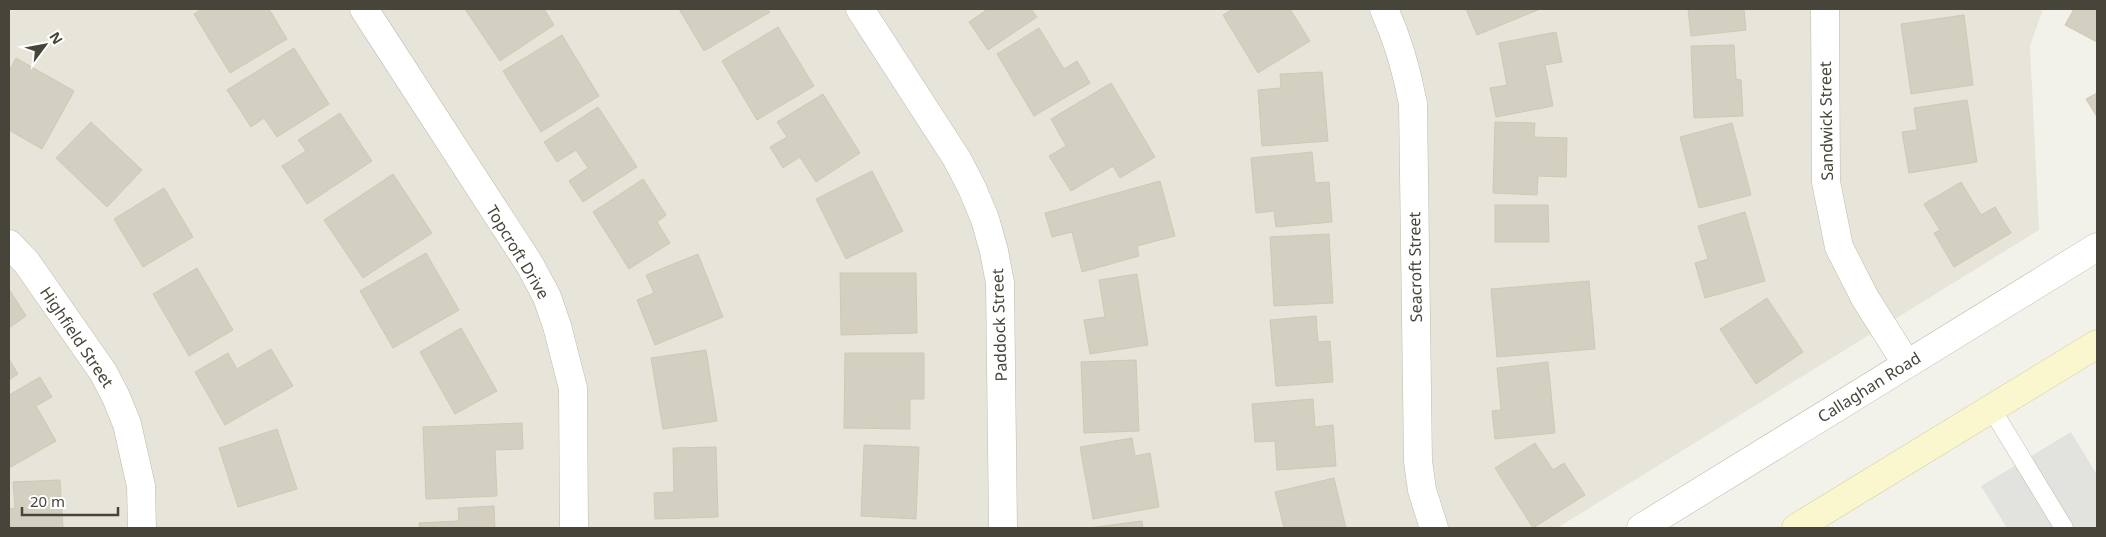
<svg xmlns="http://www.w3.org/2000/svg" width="2106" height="537" font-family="'Noto Sans',sans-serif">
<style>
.residential{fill:#e7e5d9}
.parking{fill:#e2e2de}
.building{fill:#d4d0c1;stroke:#cec9b4}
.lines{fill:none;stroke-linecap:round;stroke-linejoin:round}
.lane-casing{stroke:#bebbad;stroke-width:19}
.street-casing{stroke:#bebbad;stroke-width:29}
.secondary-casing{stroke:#cfca9e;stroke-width:29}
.lane{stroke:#fff;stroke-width:18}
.street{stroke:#fff;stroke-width:28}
.secondary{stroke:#faf7ce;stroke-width:28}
.labels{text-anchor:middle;stroke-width:4.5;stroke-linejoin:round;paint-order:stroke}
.street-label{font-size:16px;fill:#474439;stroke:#fff}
</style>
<rect width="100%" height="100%" fill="#f3f2ea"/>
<!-- residential -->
<polygon class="residential" points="9,9 2043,9 2030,46 2039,230 1557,528 9,528"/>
<!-- parking -->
<polygon class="parking" points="2071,432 2097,475 2097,528 2007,528 1981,486"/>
<!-- building -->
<g class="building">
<polygon points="202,9 269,9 287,39 230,73 194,14"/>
<polygon points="465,9 544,9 554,25 500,61"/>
<polygon points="679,9 767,9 770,12 704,51"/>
<polygon points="983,9 1031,9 1037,17 988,50 969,22 985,11"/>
<polygon points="1233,9 1290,9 1310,41 1258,73 1223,15"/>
<polygon points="1466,9 1540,9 1477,35"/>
<polygon points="1688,9 1744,9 1746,30 1691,36"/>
<polygon points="2074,9 2097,9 2097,42 2065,25"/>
<polygon points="1964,15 1973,85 1911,94 1901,24"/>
<polygon points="778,27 814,86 757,120 722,61"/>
<polygon points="1039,28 1064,69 1077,61 1090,83 1034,116 997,54"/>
<polygon points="1556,32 1562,62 1545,65 1553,106 1496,117 1490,88 1507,85 1499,43"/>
<polygon points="562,35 599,96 541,132 503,71"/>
<polygon points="1734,45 1736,79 1741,80 1743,116 1694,118 1691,46"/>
<polygon points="294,48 329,104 277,137 264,118 251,127 227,90"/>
<polygon points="16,58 74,91 42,149 9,130 9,71"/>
<polygon points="1322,72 1328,141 1262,146 1258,90 1281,88 1280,74"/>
<polygon points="1111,83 1155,157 1120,178 1113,166 1071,191 1049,156 1066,146 1051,119"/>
<polygon points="2097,93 2097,117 2086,99"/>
<polygon points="823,94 860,153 816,182 800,157 783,168 770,147 787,137 777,122"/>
<polygon points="1967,100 1977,162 1909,173 1902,132 1917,130 1914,108"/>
<polygon points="598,107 637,167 583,202 569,181 588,168 576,150 557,162 544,142"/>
<polygon points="340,113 372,161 307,204 282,166 306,151 298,140"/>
<polygon points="91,122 142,170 107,207 56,158"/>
<polygon points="1495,122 1535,123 1534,137 1567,138 1566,177 1538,176 1537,195 1493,193"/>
<polygon points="1732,123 1751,195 1699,208 1680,137"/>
<polygon points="1312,152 1315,183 1329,182 1332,222 1276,227 1274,211 1256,213 1251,158"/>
<polygon points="872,171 903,231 846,259 816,199"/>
<polygon points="393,174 432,233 363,278 324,220"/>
<polygon points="643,179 666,215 657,222 670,243 629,269 593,212"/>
<polygon points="1160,181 1175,236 1137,246 1139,256 1082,272 1072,232 1052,237 1045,213"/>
<polygon points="1961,182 1981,215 1995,207 2011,233 1954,267 1934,233 1940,230 1924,204"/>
<polygon points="164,188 193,237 143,267 114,219"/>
<polygon points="1495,205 1548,205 1549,242 1495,242"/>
<polygon points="1745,212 1765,281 1705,298 1695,263 1708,259 1698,226"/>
<polygon points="1329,234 1333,303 1274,306 1270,237"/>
<polygon points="426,253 459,310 393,348 360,291"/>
<polygon points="698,254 723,317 655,345 637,300 654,293 646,275"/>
<polygon points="197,268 233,330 189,356 153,294"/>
<polygon points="840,273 916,273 917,333 841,335"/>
<polygon points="1137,274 1148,345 1090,354 1084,320 1105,317 1099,280"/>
<polygon points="1589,281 1595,349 1497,357 1491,289"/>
<polygon points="9,289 26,316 9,328"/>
<polygon points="1767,298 1803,352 1756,384 1720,329"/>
<polygon points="1316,316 1318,342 1330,341 1333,382 1276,386 1270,320"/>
<polygon points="461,328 497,391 455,414 420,352"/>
<polygon points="271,349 293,386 225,425 195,372 228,353 237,369"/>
<polygon points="706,350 717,421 663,429 651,358"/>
<polygon points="845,353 924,353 924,399 910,399 910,429 844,428"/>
<polygon points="9,359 18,374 9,380"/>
<polygon points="1136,360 1139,431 1084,433 1081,362"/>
<polygon points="1548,362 1555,433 1495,439 1492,411 1501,410 1497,368"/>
<polygon points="40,377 52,397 36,406 56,441 9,468 9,395"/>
<polygon points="1313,399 1315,427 1333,425 1336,466 1277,470 1275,441 1255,442 1252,404"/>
<polygon points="522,423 523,449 495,450 497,496 426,499 423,427"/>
<polygon points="277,429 297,489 238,507 219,448"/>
<polygon points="1132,438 1135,456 1150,453 1159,507 1093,519 1080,447"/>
<polygon points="1535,443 1553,470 1564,463 1585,495 1533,528 1495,468"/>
<polygon points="864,445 919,447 916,519 861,516"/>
<polygon points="716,447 718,517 655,519 654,493 674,492 673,448"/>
<polygon points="1334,478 1346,528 1284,528 1275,492"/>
<polygon points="60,480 63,528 9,528 9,509 15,508 13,482"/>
<polygon points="494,506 495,528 419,528 419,523 459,521 458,508"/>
<polygon points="1142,521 1143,528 1088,528"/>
</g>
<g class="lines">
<defs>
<polyline id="lane" points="1991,408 2064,528"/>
<g id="street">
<polyline points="364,9 530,265 547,297 557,326 573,388 574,528"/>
<polyline points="860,9 957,159 972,188 985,219 994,251 1000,283 1003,528"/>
<path d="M1384,9C1398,40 1407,71 1413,104L1418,461L1422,490L1434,528"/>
<polyline points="1825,9 1826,182 1839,247 1865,298 1906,363"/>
<polyline points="9,244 27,263 103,372 116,397 127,424 141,486 142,528"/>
<polyline points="1641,528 2097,247"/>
</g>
<polyline id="secondary" points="1796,528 2097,344"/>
</defs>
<!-- lane casing -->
<use href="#lane" class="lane-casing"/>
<!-- street casing -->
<use href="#street" class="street-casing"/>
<!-- secondary casing -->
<use href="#secondary" class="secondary-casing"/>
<!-- lane -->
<use href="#lane" class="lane"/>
<!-- street -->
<use href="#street" class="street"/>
<!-- secondary -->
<use href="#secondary" class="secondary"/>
</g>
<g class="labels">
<!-- street labels -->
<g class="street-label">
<text transform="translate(1826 121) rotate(-91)" y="6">Sandwick Street</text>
<text transform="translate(518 252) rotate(59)" y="6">Topcroft Drive</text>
<text transform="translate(1415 267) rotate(-91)" y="6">Seacroft Street</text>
<text transform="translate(999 325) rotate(-92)" y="6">Paddock Street</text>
<text transform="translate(77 337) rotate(56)" y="6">Highfield Street</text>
<text transform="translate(1869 387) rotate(-32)" y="6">Callaghan Road</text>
</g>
</g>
<!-- border -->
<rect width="2106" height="537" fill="none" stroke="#474439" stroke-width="20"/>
<!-- north arrow -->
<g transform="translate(45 45) rotate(58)" stroke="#ffffff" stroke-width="4" paint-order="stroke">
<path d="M0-4L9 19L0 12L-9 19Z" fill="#474439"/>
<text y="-8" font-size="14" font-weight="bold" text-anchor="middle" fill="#474439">N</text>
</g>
<!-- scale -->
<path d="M22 507v8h96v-8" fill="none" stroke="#474439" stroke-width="2.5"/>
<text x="30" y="507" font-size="15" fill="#474439" stroke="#ffffff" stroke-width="4" paint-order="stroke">20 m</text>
</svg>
